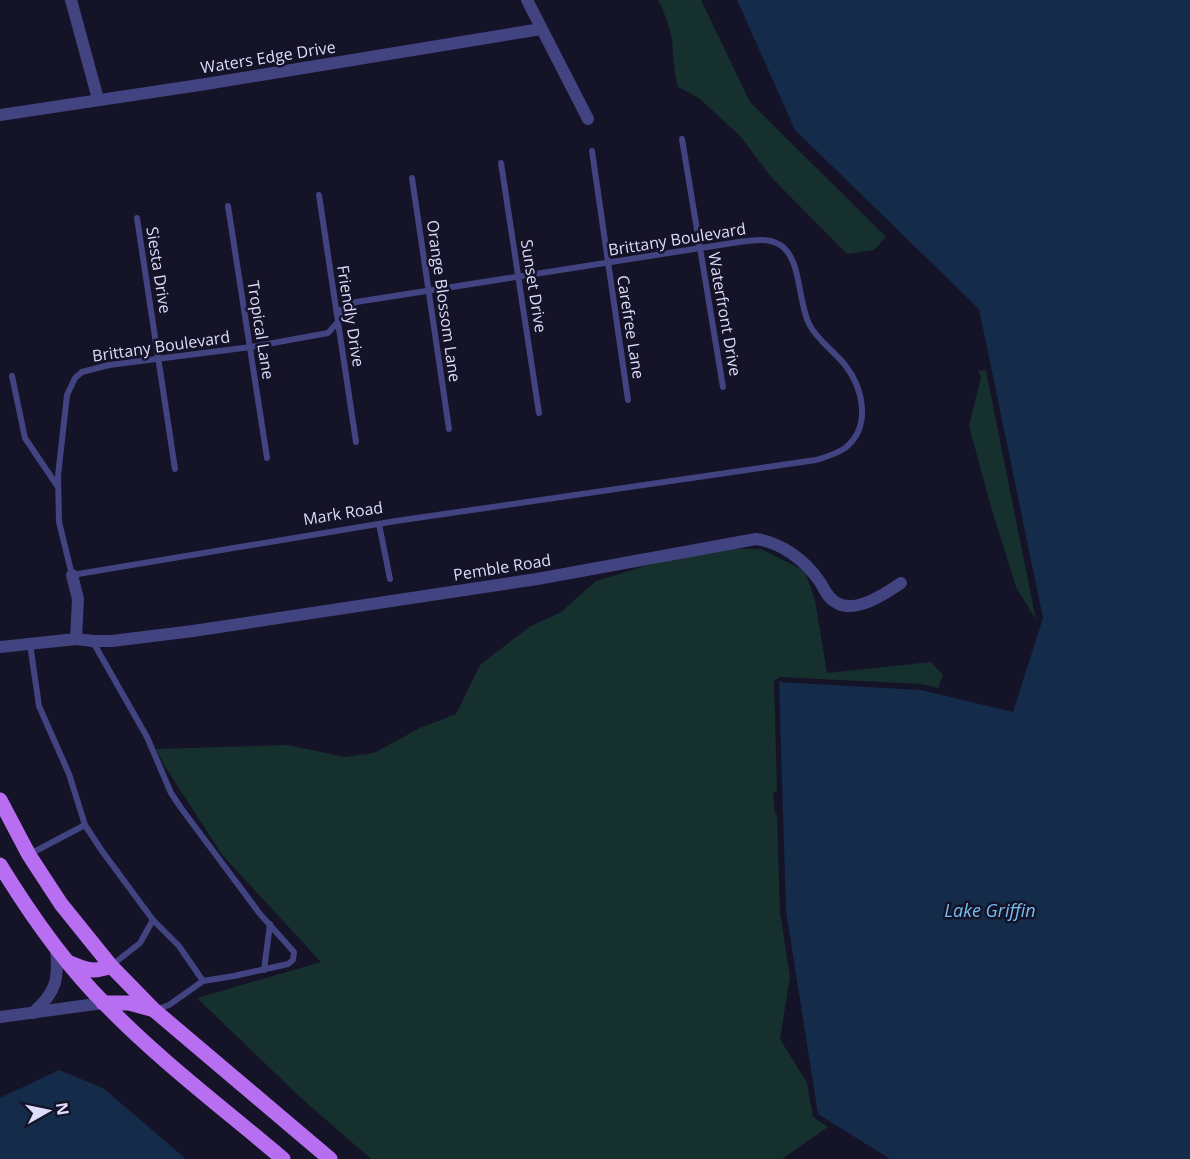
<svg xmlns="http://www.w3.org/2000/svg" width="1190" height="1159" font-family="'Open Sans',sans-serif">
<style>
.green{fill:#16302e}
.water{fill:#142b4a}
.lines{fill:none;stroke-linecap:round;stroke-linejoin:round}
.service{stroke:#424381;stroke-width:6}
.minor{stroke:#424381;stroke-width:12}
.primary{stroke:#b86ef1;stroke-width:15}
.labels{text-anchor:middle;stroke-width:5;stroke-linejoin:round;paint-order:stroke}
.street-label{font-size:16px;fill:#dedcfc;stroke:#151327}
.water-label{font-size:18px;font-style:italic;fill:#74bff1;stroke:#151327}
</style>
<rect width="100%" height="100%" fill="#151327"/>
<!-- green -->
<g class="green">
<path d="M658,0H701L750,102L886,237L874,250L847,254L771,177L741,137L699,98L678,87C673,69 674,58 672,40C670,27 664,12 658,0Z"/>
<polygon points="978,370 986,371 1036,620 1016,587 991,507 969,426 981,378"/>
<polygon points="704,548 761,549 805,571 815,600 827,673 931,662 943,675 938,688 921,684 780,677 774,681 777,790 773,794 775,814 777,815 780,912 790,977 780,1039 807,1083 813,1117 828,1127 782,1159 371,1159 301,1098 197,998 321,962 223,856 164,765 156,749 287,745 345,757 374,753 420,728 456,714 480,665 529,627 561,612 596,581"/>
</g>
<!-- water -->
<g class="water">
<polygon points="737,0 1190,0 1190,1159 890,1159 818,1114 786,911 779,682 921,690 1013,712 1043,618 979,309 795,130"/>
<polygon points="59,1070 103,1088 186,1159 0,1159 0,1098"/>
</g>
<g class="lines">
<!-- service -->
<g class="service">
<polyline points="682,139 723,387"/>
<polyline points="592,151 628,400"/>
<polyline points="501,163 539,413"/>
<polyline points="412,178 449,429"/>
<polyline points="319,195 356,442"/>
<polyline points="228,206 267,458"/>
<polyline points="137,218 175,469"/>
<path d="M338,318L341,310L356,302L739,242C754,241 770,236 783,247C801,262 798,301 809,324C817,340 834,351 845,365C863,388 872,427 845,448C837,454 826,457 816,460L396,521L72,575L59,522L58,476L67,395L75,378L82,372L109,365L251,347L328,333L339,321"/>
<polyline points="12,376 25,438 58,487"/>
<polyline points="379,524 390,579"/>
<polyline points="93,642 147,737 171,793 181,808 260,914 294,952 293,960 288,964 234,976 203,981"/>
<polyline points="30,644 39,706 69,774 85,825 102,851 153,920 179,946 203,981 169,1005 155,1010"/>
<polyline points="30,854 85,825"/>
<polyline points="112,965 140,943 153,920"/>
<polyline points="264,970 270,924"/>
</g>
<!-- minor -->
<g class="minor">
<polyline points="71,0 98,99"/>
<polyline points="527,0 588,119"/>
<polyline points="0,115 206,84 541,29"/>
<path d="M76,639L93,641H112L193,631L537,579L756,539C781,542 806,561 820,582C825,590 828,599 837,603C856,614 886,593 901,583"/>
<polyline points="0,647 76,639 78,599 72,575"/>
<path d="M33,1013C57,991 59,979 56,948"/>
<polyline points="0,1017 103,1003"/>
</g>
<!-- primary -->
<g class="primary">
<polyline points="0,800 29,855 61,904 111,966 154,1010 330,1159"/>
<path d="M0,865C30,914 63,962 104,1003C159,1060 223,1108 283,1159"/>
<path d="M70,963C87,970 93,973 111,966"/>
<polyline points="103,1003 129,1003 151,1009"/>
</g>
</g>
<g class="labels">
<!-- street labels -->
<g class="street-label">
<text transform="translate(268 57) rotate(-9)" y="6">Waters Edge Drive</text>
<text transform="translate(677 239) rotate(-9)" y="6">Brittany Boulevard</text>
<text transform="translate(159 270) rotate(81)" y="6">Siesta Drive</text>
<text transform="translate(534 286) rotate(81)" y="6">Sunset Drive</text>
<text transform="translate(444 301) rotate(82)" y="6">Orange Blossom Lane</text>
<text transform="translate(725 314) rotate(80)" y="6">Waterfront Drive</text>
<text transform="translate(351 316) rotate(81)" y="6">Friendly Drive</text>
<text transform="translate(631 327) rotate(81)" y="6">Carefree Lane</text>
<text transform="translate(261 330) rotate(81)" y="6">Tropical Lane</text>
<text transform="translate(161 346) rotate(-8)" y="6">Brittany Boulevard</text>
<text transform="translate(343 513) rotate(-9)" y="6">Mark Road</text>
<text transform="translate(502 567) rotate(-9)" y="6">Pemble Road</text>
</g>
<!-- water labels -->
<g class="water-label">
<text x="990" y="917">Lake Griffin</text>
</g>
</g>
<!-- north arrow -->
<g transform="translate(48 1111) rotate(81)" stroke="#151327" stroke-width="4.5" paint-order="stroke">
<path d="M0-4.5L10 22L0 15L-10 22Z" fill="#dedcfc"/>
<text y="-9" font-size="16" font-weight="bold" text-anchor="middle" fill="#dedcfc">N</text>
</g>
</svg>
